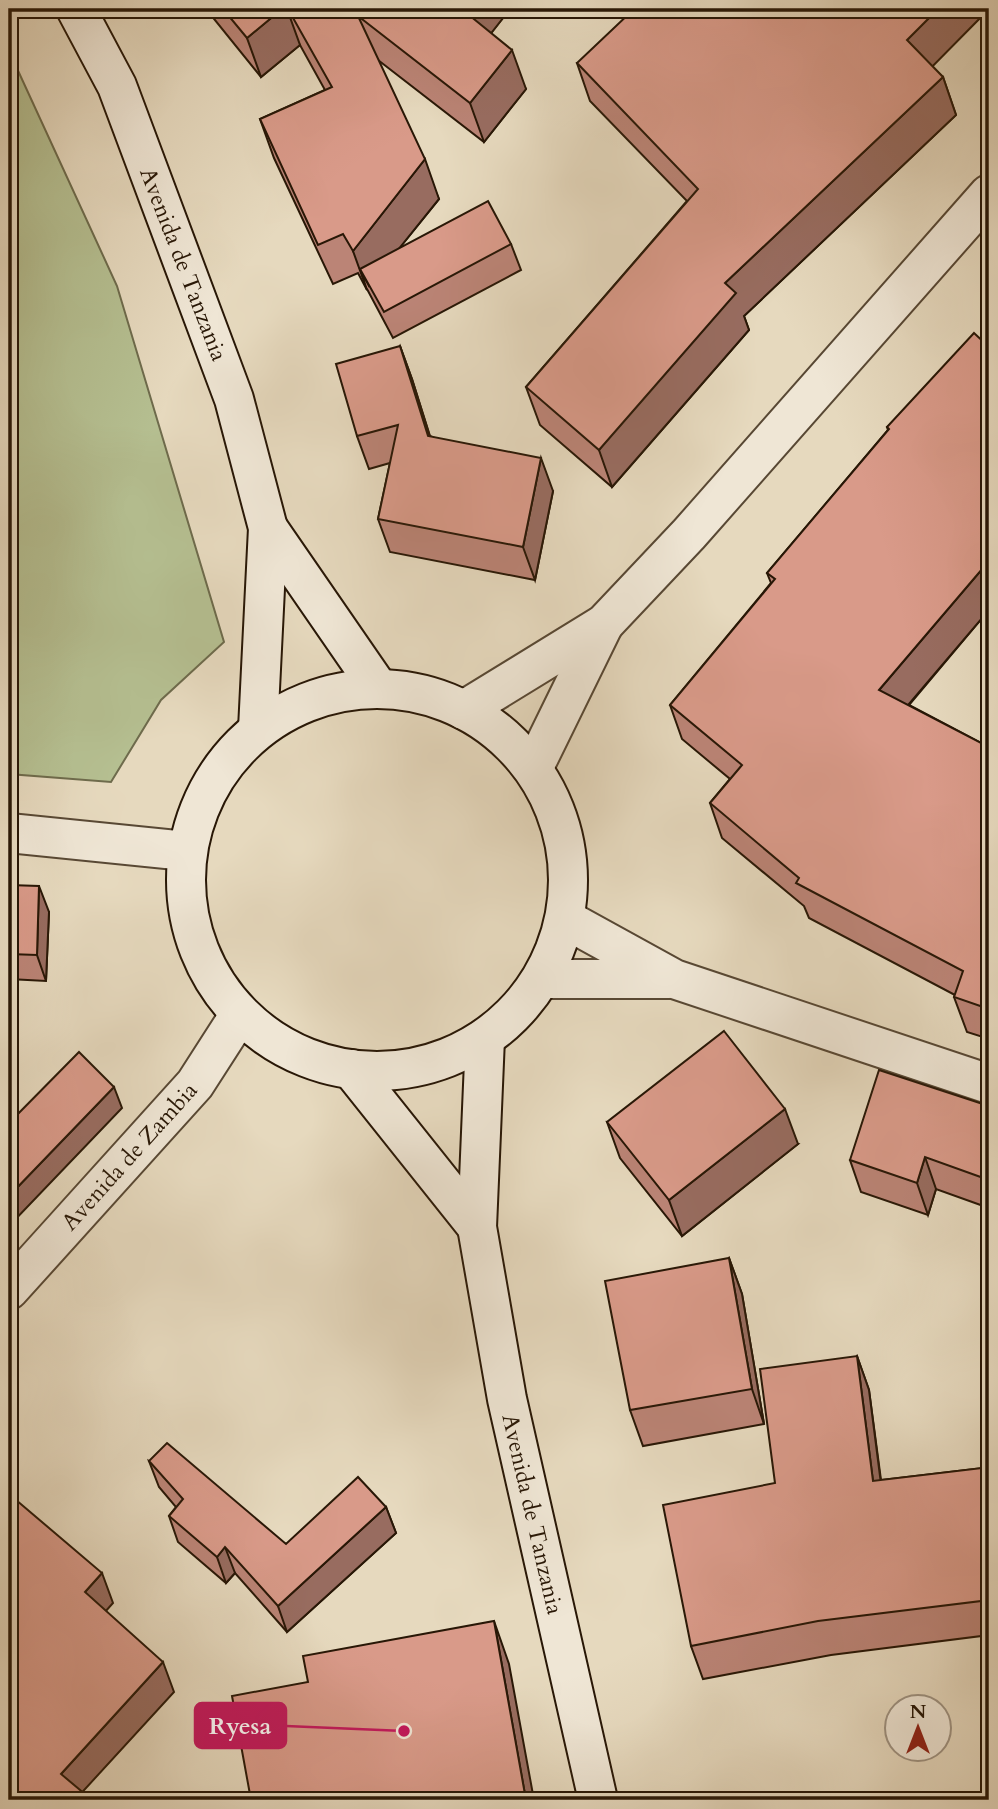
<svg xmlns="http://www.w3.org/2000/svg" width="998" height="1809" font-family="Cardo,serif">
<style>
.green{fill:#b5bf91;stroke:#6e6b4c;stroke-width:2}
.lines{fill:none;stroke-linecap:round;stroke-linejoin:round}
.minor-casing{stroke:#584834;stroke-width:42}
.tertiary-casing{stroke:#584834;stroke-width:42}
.secondary-casing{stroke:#281706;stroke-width:42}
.minor{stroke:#efe6d5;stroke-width:38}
.tertiary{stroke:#efe6d5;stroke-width:38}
.secondary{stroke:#efe6d5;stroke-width:38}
.wall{fill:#bb8476;stroke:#281706;stroke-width:2}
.shaded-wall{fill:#986c60;stroke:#281706;stroke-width:2}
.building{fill:#d99a89;stroke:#281706;stroke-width:2}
.labels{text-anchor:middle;stroke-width:6;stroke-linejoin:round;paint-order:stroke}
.street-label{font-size:23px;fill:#281706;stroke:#efe6d5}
.leader{fill:none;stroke:#c2185b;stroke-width:2.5}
.callout-dot{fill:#c2185b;stroke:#efe6d5;stroke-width:2.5}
.callout{fill:#c2185b;stroke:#c2185b;stroke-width:2.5}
.callout-label{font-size:24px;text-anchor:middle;font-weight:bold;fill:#fff}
</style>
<rect width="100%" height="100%" fill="#e6d9be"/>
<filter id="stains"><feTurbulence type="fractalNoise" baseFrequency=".00286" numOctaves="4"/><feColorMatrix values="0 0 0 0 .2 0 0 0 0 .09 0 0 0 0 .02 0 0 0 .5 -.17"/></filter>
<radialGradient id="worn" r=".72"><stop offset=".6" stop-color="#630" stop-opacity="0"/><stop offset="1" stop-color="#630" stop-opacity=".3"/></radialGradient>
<!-- green -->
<polygon class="green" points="9,51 117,286 224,642 161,700 111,782 9,774"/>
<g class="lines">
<defs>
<g id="minor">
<polyline points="9,833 186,851"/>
<polyline points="565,919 674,979 989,1084"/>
<polyline points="541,979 669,979"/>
<polyline points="9,1290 195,1084 240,1014"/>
</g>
<g id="tertiary">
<polyline points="464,710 604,624 689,534 989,194"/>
<polyline points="533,769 604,624"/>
</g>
<g id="secondary">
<polyline points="76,9 117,86 234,399 268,528 258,729"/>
<polyline points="268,528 379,689"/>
<circle cx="377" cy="880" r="191"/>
<polyline points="485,1038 477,1227 507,1399 598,1800"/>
<polyline points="351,1069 477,1227"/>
</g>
</defs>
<!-- minor casing -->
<use href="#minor" class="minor-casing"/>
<!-- tertiary casing -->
<use href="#tertiary" class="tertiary-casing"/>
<!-- secondary casing -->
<use href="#secondary" class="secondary-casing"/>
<!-- minor -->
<use href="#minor" class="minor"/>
<!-- tertiary -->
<use href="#tertiary" class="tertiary"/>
<!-- secondary -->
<use href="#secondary" class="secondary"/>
</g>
<!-- wall -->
<g class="wall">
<polygon points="206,9 510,9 491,33 526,89 484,142 378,60 439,199 400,247 511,244 521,270 393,338 367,289 367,290 358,273 333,284 274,158 260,119 325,90 300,45 261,77"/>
<polygon points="989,9 932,66 943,77 956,115 744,316 749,330 612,487 540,425 526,387 687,201 590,101 577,63"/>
<polygon points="400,346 412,379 430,436 553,491 535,580 390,552 378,519 390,463 369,469 357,436"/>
<polygon points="989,347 989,610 909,705 989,747 989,1039 967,1032 954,997 955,995 809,918 804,906 722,838 710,803 730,779 682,739 670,705 771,583 767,573 888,430 887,427"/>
<polygon points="9,885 49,912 46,981 9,979"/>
<polygon points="989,1106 989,1208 936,1189 928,1215 861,1192 850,1160"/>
<polygon points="607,1122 798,1144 682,1236 620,1158"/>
<polygon points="729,1258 742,1294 764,1424 643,1446 630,1410"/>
<polygon points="857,1356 869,1390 881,1480 982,1468 989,1488 989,1635 831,1655 703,1679 691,1646 775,1483"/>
<polygon points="149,1461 286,1544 386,1507 396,1533 287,1632 235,1573 226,1583 178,1542 169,1516 176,1507 159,1487"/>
</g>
<!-- shaded-wall -->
<g class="shaded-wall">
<polygon points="282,9 287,9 300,45 261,77 247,38"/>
<polygon points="466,9 510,9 478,50 464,11"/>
<polygon points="938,9 989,9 921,78 907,40"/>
<polygon points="512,50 526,89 484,142 470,103"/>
<polygon points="943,77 956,115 744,316 749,330 612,487 599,450 725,283"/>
<polygon points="425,159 439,199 369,286 360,269 367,290 353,251"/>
<polygon points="400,346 412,379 440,469 428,436"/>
<polygon points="541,458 553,491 535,580 523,547"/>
<polygon points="989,532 989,558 983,540"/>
<polygon points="989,561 989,610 892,724 879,690"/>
<polygon points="39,886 49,912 46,981 37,955"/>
<polygon points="114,1087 122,1108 9,1226 9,1196"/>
<polygon points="785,1109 798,1144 682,1236 669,1200"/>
<polygon points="925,1157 936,1189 928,1215 917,1183"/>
<polygon points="729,1258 742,1294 764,1424 752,1389"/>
<polygon points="857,1356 869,1390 885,1515 873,1481"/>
<polygon points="982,1468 989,1488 989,1530"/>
<polygon points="386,1507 396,1533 287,1632 278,1606"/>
<polygon points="225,1547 235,1573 226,1583 217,1557"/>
<polygon points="102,1573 113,1603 96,1622 85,1592"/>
<polygon points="494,1621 509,1664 534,1800 526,1800"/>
<polygon points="163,1662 174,1692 75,1800 61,1774"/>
</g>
<!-- building -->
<g class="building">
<polygon points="223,9 282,9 247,38"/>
<polygon points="288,9 466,9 464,11 512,50 470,103 358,16 425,159 353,251 343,234 318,245 260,119 332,87"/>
<polygon points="634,9 938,9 907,40 943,77 725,283 736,293 599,450 526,387 698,189 577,63"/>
<polygon points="488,201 511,244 384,312 360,269"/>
<polygon points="974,333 989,347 989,532 983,540 989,545 989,561 879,690 989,747 989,1009 954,997 963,971 796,883 799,878 710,803 742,765 670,705 775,579 767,573 889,429 887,427"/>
<polygon points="400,346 428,436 541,458 523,547 378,519 398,425 357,436 336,364"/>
<polygon points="9,885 39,886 37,955 9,954"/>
<polygon points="724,1031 785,1109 669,1200 607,1122"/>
<polygon points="79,1052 114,1087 9,1196 9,1123"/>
<polygon points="879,1070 989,1106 989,1180 925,1157 917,1183 850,1160"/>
<polygon points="729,1258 752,1389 630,1410 605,1281"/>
<polygon points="857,1356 873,1481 982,1468 989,1530 989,1600 818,1621 691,1646 663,1505 775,1483 760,1369"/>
<polygon points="167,1443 286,1544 358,1477 386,1507 278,1606 225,1547 217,1557 169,1516 183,1499 149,1461"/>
<polygon points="9,1494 102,1573 85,1592 163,1662 61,1774 92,1800 9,1800"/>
<polygon points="494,1621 526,1800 251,1800 232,1696 308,1682 303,1656"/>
</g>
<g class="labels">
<!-- street labels -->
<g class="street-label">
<text transform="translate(184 264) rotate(69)" y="8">Avenida de Tanzania</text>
<text transform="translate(129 1156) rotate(-48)" y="8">Avenida de Zambia</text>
<text transform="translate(533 1514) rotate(77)" y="8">Avenida de Tanzania</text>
</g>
</g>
<!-- callouts -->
<path class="leader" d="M404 1731L286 1726"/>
<circle class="callout-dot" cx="404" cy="1731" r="7"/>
<rect class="callout" x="195" y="1703" width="91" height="45" rx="7"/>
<g class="callout-label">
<text x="240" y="1734">Ryesa</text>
</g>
<!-- margin -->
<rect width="998" height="1809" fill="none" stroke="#e6d9be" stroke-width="35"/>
<rect x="10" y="10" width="977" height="1788" fill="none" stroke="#281706" stroke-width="3.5"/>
<rect x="18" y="18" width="963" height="1774" fill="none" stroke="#281706" stroke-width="2"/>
<!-- north arrow -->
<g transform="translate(918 1728)"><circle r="33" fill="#efe6d5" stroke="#9f9382" stroke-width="2"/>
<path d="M0-5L12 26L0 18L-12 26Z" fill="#8f2418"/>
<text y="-10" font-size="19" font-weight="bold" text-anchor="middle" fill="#281706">N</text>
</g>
<rect width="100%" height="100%" filter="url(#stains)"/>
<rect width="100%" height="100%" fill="url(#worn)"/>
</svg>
